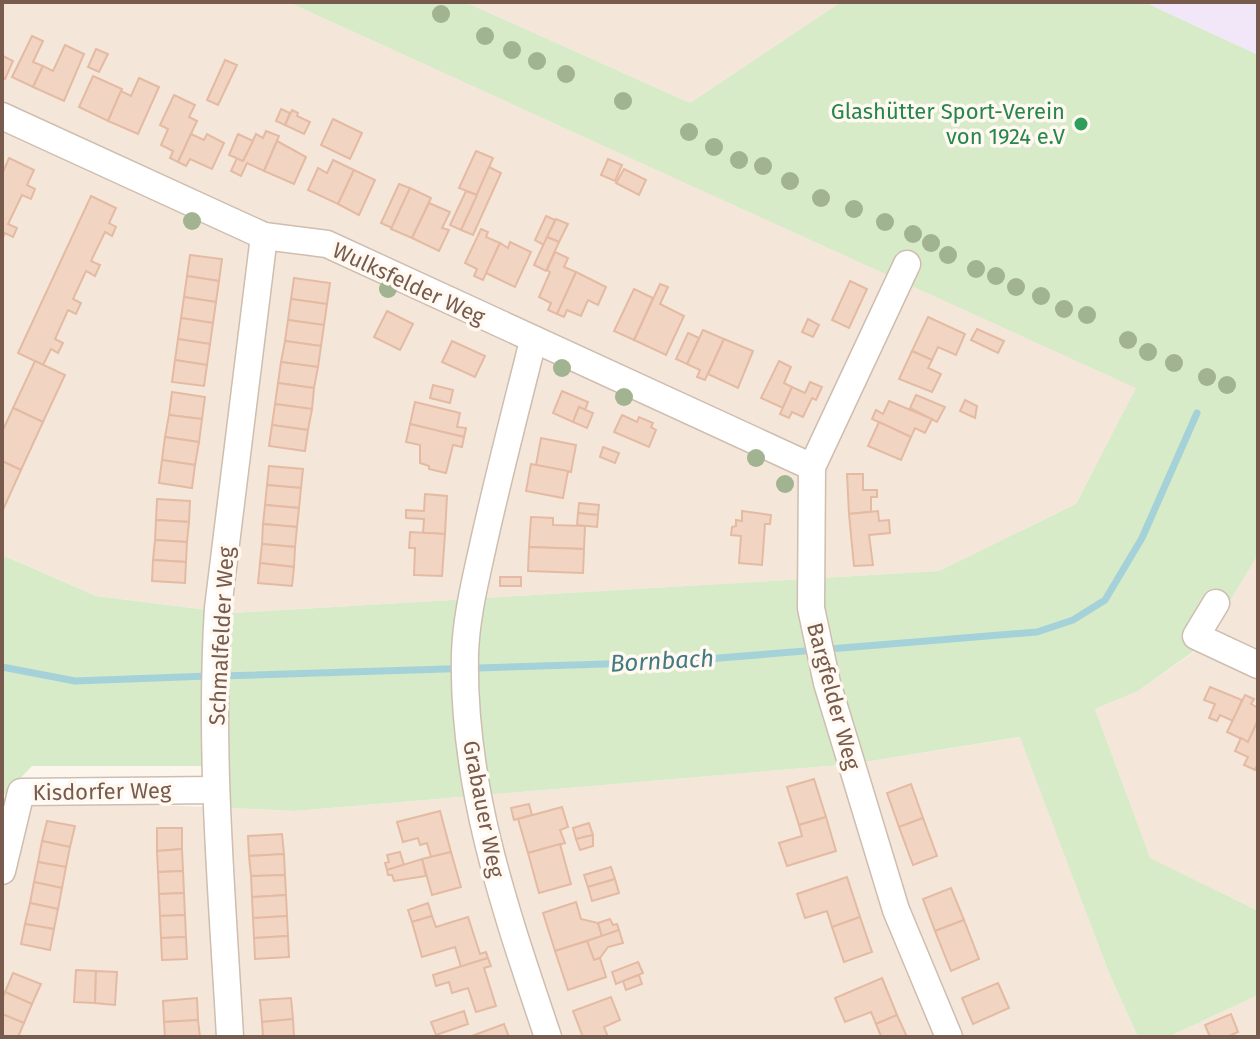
<svg xmlns="http://www.w3.org/2000/svg" width="1260" height="1039" font-family="'Fira Sans',sans-serif">
<style>
.residential{fill:#f4e7d9}
.education{fill:#f2e7f9}
.green{fill:#d7ebc8}
.lines{fill:none;stroke-linecap:round;stroke-linejoin:round}
.stream{stroke:#a5d2d8;stroke-width:7}
.building{fill:#f2d4c2;stroke:#e4baa3;stroke-width:2}
.minor-casing{stroke:#cfbdaf;stroke-width:29}
.minor{stroke:#fff;stroke-width:26}
.tree{fill:#a1b390}
.leisure-dot{fill:#2e9e5b;stroke:#fff9f1;stroke-width:3}
.labels{text-anchor:middle;stroke-width:7;stroke-linejoin:round;paint-order:stroke}
.leisure-label{font-size:22px;fill:#27864d;stroke:#fff9f1;text-anchor:end}
.street-label{font-size:22px;fill:#785b4d;stroke:#fff9f1}
.water-label{font-size:24px;font-style:italic;fill:#437b83;stroke:#fff9f1}
</style>
<rect width="100%" height="100%" fill="#fcf5eb"/>
<!-- residential -->
<g class="residential">
<polygon points="2,2 288,2 1137,387 1076,504 939,571 232,613 96,596 6,556 2,568"/>
<polygon points="465,2 841,2 690,103"/>
<polygon points="1258,555 1258,911 1150,859 1095,709 1138,691 1204,645"/>
<polygon points="1021,737 1109,973 1138,1037 2,1037 2,798 295,811 852,764"/>
<polygon points="1258,995 1258,1037 1168,1037"/>
</g>
<!-- education -->
<polygon class="education" points="1144,2 1258,2 1258,55"/>
<!-- green -->
<polygon class="green" points="288,2 465,2 690,103 841,2 1144,2 1258,55 1258,555 1204,644 1138,691 1095,709 1150,858 1258,911 1258,995 1168,1037 1138,1037 1109,973 1020,737 852,764 295,811 231,808 227,766 32,766 2,797 2,568 5,556 96,596 232,613 939,571 1076,504 1136,388"/>
<g class="lines">
<!-- stream -->
<g class="stream">
<polyline points="2,667 75,681 209,676"/>
<polyline points="221,676 671,662 1037,632 1073,620 1105,600 1142,538 1197,413"/>
</g>
</g>
<!-- building -->
<g class="building">
<polygon points="32,36 43,41 33,62 43,66 33,87 12,77"/>
<polygon points="65,45 84,54 64,101 33,87 43,66 53,71"/>
<polygon points="96,49 108,54 99,72 88,67"/>
<polygon points="3,56 13,61 5,79 2,77"/>
<polygon points="225,60 237,65 218,105 207,100"/>
<polygon points="93,76 122,89 108,121 79,107"/>
<polygon points="139,78 159,87 138,134 108,121 121,91 131,96"/>
<polygon points="174,95 195,105 189,117 197,121 178,162 170,158 173,151 161,145 168,129 160,125"/>
<polygon points="281,109 290,113 285,125 276,121"/>
<polygon points="292,110 298,113 297,116 310,122 304,134 285,125"/>
<polygon points="333,119 362,133 350,159 321,145"/>
<polygon points="266,131 279,136 264,171 247,163 241,176 231,171 237,158 243,161 256,134 263,138"/>
<polygon points="191,134 204,140 207,134 224,143 212,169 190,159 186,166 178,162"/>
<polygon points="238,134 253,141 243,161 229,155"/>
<polygon points="277,141 306,157 294,184 264,171"/>
<polygon points="476,151 493,158 477,195 459,188"/>
<polygon points="9,158 34,170 27,185 35,189 31,199 22,195 8,224 17,228 13,237 5,233 2,239 2,174"/>
<polygon points="608,159 622,165 615,181 601,175"/>
<polygon points="333,160 354,170 338,204 308,190 318,168 327,173"/>
<polygon points="489,167 501,173 473,235 461,230"/>
<polygon points="624,169 646,180 639,195 616,183"/>
<polygon points="354,170 375,180 359,215 338,204"/>
<polygon points="399,184 410,188 392,228 381,223"/>
<polygon points="410,188 431,198 412,238 391,229"/>
<polygon points="466,191 477,195 461,230 450,225"/>
<polygon points="91,196 116,208 109,223 116,227 112,236 105,232 91,261 100,265 95,276 86,271 73,299 81,303 76,314 68,310 55,339 63,343 58,353 51,349 43,365 18,353"/>
<polygon points="429,203 450,212 442,228 449,230 439,251 412,238"/>
<polygon points="546,216 555,220 544,245 535,240"/>
<polygon points="556,219 568,224 559,242 547,237"/>
<polygon points="481,229 488,232 486,237 500,243 483,280 474,276 477,269 465,263"/>
<polygon points="547,237 559,242 546,271 534,265"/>
<polygon points="510,242 531,252 515,287 486,273 500,243 508,248"/>
<polygon points="555,252 568,258 564,267 576,272 557,314 548,310 551,303 539,297 550,272 547,270"/>
<polygon points="190,255 222,259 219,281 187,276"/>
<polygon points="576,272 606,287 598,305 588,300 581,316 567,310 564,317 557,314"/>
<polygon points="187,276 219,281 216,302 184,297"/>
<polygon points="294,278 330,283 327,304 291,299"/>
<polygon points="850,281 867,289 849,328 832,320"/>
<polygon points="660,284 668,287 660,304 684,316 666,355 634,340"/>
<polygon points="634,289 653,298 634,340 614,331"/>
<polygon points="184,297 216,302 213,323 181,318"/>
<polygon points="291,299 327,304 324,325 288,320"/>
<polygon points="387,311 413,324 400,350 374,337"/>
<polygon points="928,317 965,334 956,355 938,347 932,360 912,351"/>
<polygon points="181,318 213,323 210,344 178,339"/>
<polygon points="808,319 819,325 813,337 802,332"/>
<polygon points="288,320 324,325 321,346 285,341"/>
<polygon points="977,329 1004,341 998,353 971,340"/>
<polygon points="703,330 724,339 705,380 697,377 700,370 687,364"/>
<polygon points="688,333 699,338 687,364 676,359"/>
<polygon points="178,339 210,344 207,365 175,360"/>
<polygon points="724,339 753,351 738,388 708,374"/>
<polygon points="285,341 321,346 318,367 281,362"/>
<polygon points="452,341 485,356 475,377 442,362"/>
<polygon points="912,351 932,360 928,368 941,374 932,392 899,379"/>
<polygon points="175,360 207,365 204,386 172,382"/>
<polygon points="35,361 65,375 43,422 13,408"/>
<polygon points="779,361 791,367 784,383 792,387 783,408 761,398"/>
<polygon points="281,362 318,367 314,388 278,383"/>
<polygon points="810,382 822,387 816,400 812,398 803,417 792,412 789,418 780,414 792,387 805,393"/>
<polygon points="278,383 314,388 312,409 275,404"/>
<polygon points="433,385 453,390 450,403 430,398"/>
<polygon points="562,391 588,402 585,410 579,407 573,422 553,413"/>
<polygon points="172,392 205,397 202,419 169,415"/>
<polygon points="916,395 945,407 937,422 910,408"/>
<polygon points="965,400 977,406 975,418 960,411"/>
<polygon points="889,401 932,419 925,433 915,428 911,437 872,419 876,410 883,414"/>
<polygon points="415,402 460,413 457,427 466,428 464,437 410,424"/>
<polygon points="275,404 312,409 308,430 272,425"/>
<polygon points="579,407 593,413 587,428 573,422"/>
<polygon points="13,408 43,422 21,470 2,461 2,432"/>
<polygon points="169,415 202,419 199,442 165,437"/>
<polygon points="622,415 637,422 639,417 653,423 651,427 656,430 649,447 614,432"/>
<polygon points="879,422 911,437 901,460 868,446"/>
<polygon points="410,424 464,437 462,447 453,445 446,473 429,469 429,466 420,463 420,445 406,442"/>
<polygon points="272,425 308,430 305,451 269,446"/>
<polygon points="165,437 199,442 195,465 162,460"/>
<polygon points="541,438 576,445 571,472 536,465"/>
<polygon points="603,447 619,453 615,463 600,457"/>
<polygon points="162,460 195,465 192,488 159,483"/>
<polygon points="2,461 21,470 2,512"/>
<polygon points="531,464 568,471 563,498 526,491"/>
<polygon points="269,466 303,469 301,488 267,485"/>
<polygon points="847,474 863,474 863,490 877,490 877,497 871,497 871,512 849,514"/>
<polygon points="267,485 301,488 299,508 265,505"/>
<polygon points="425,494 447,496 445,534 423,533 424,519 406,518 406,510 424,511"/>
<polygon points="157,499 190,501 189,522 156,520"/>
<polygon points="579,503 599,505 598,515 578,514"/>
<polygon points="265,505 299,508 297,527 263,524"/>
<polygon points="742,511 771,515 770,524 765,524 762,565 739,563 741,536 731,535 732,527 736,526 736,520 742,521"/>
<polygon points="878,511 879,521 889,520 890,533 869,535 873,565 854,566 849,514"/>
<polygon points="578,513 598,515 597,527 577,525"/>
<polygon points="531,517 553,518 553,525 585,526 584,549 529,547"/>
<polygon points="156,520 189,522 187,542 155,540"/>
<polygon points="263,524 297,527 295,547 262,544"/>
<polygon points="410,532 445,534 442,576 414,575 415,548 409,548"/>
<polygon points="155,540 187,542 186,562 153,560"/>
<polygon points="262,544 295,547 294,567 260,563"/>
<polygon points="529,547 584,549 583,573 528,571"/>
<polygon points="153,560 186,562 185,583 152,581"/>
<polygon points="260,563 294,567 292,586 258,583"/>
<rect x="500" y="577" width="21" height="9"/>
<polygon points="1210,687 1242,700 1233,721 1220,715 1217,721 1209,718 1215,704 1204,700"/>
<polygon points="1245,695 1254,699 1251,704 1258,708 1258,720 1248,742 1227,732"/>
<polygon points="1258,720 1258,763 1255,770 1244,765 1248,757 1235,751 1241,738 1248,742"/>
<polygon points="814,779 826,817 799,825 787,787"/>
<polygon points="911,784 923,818 899,827 887,793"/>
<polygon points="529,804 532,815 514,820 511,808"/>
<polygon points="562,807 568,827 560,830 565,843 528,853 518,819"/>
<polygon points="440,811 451,852 431,857 427,843 420,845 418,838 403,842 397,822"/>
<polygon points="826,817 836,851 787,866 779,843 802,836 799,825"/>
<polygon points="923,818 937,856 913,865 899,827"/>
<polygon points="47,821 75,826 70,847 42,841"/>
<polygon points="589,823 593,835 576,839 573,828"/>
<polygon points="157,828 182,828 182,849 157,851"/>
<polygon points="282,834 284,854 249,856 248,836"/>
<polygon points="593,835 593,846 580,850 576,839"/>
<polygon points="42,841 70,847 66,867 38,862"/>
<polygon points="560,844 571,884 539,893 528,853"/>
<polygon points="182,849 183,871 158,872 157,851"/>
<polygon points="400,852 404,865 387,870 385,863 389,862 387,855"/>
<polygon points="451,852 461,887 432,895 422,859"/>
<polygon points="284,854 285,875 251,876 249,856"/>
<polygon points="422,859 426,876 394,881 392,875 388,875 387,870"/>
<polygon points="38,862 66,867 62,888 34,882"/>
<polygon points="611,867 615,879 588,887 584,875"/>
<polygon points="183,871 184,893 159,894 158,872"/>
<polygon points="285,875 286,895 252,897 251,876"/>
<polygon points="847,877 860,917 832,927 827,911 805,918 797,894"/>
<polygon points="615,879 619,893 592,901 588,887"/>
<polygon points="34,882 62,888 58,909 30,903"/>
<polygon points="951,888 964,920 935,931 923,899"/>
<polygon points="184,893 185,915 160,916 159,894"/>
<polygon points="286,895 287,916 253,918 252,897"/>
<polygon points="576,902 581,919 598,923 602,936 555,951 543,913"/>
<polygon points="30,903 58,909 54,929 25,924"/>
<polygon points="428,903 432,916 412,922 408,910"/>
<polygon points="185,915 186,937 161,938 160,916"/>
<polygon points="287,916 288,936 254,938 253,918"/>
<polygon points="432,916 436,927 468,917 480,954 486,952 488,958 461,967 455,947 422,957 412,922"/>
<polygon points="860,917 872,952 844,962 832,927"/>
<polygon points="610,919 613,925 617,924 619,930 602,936 598,923"/>
<polygon points="964,920 979,959 951,971 935,931"/>
<polygon points="25,924 54,929 50,950 21,944"/>
<polygon points="619,930 623,943 608,947 600,958 594,960 587,941"/>
<polygon points="288,936 289,957 255,959 254,938"/>
<polygon points="186,937 187,959 162,960 161,938"/>
<polygon points="587,941 594,960 600,958 606,977 568,990 555,951"/>
<polygon points="488,958 491,966 484,968 496,1006 476,1012 468,988 452,993 449,982 436,986 433,975"/>
<polygon points="638,962 643,973 616,984 612,972"/>
<polygon points="76,970 96,971 95,1003 74,1002"/>
<polygon points="96,971 117,972 115,1005 95,1003"/>
<polygon points="13,973 41,984 32,1004 5,992"/>
<polygon points="639,975 642,984 626,990 623,981"/>
<polygon points="882,978 897,1015 876,1024 871,1012 845,1022 835,998"/>
<polygon points="998,983 1009,1008 973,1024 962,998"/>
<polygon points="5,992 32,1004 24,1023 2,1014 2,1000"/>
<polygon points="611,997 620,1020 604,1027 608,1037 583,1037 573,1011"/>
<polygon points="197,998 198,1020 164,1022 163,1001"/>
<polygon points="291,998 293,1019 262,1022 260,1000"/>
<polygon points="464,1011 468,1024 436,1035 431,1022"/>
<polygon points="2,1014 24,1023 18,1037 2,1037"/>
<polygon points="1231,1014 1238,1032 1227,1037 1210,1037 1205,1025"/>
<polygon points="897,1015 907,1037 879,1037 881,1036 876,1024"/>
<polygon points="293,1019 294,1037 263,1037 262,1022"/>
<polygon points="198,1020 200,1037 165,1037 164,1022"/>
<polygon points="504,1024 509,1037 469,1037"/>
</g>
<g class="lines">
<defs>
<g id="minor">
<polyline points="2,116 264,236 327,244 812,467"/>
<polyline points="907,264 812,467 811,608 827,683 896,910 949,1037"/>
<path d="M533,341C516,408 499,474 484,541C476,578 466,617 465,654C462,788 506,912 548,1037"/>
<polyline points="1216,603 1196,636 1258,665"/>
<polyline points="2,871 21,792 216,790"/>
<path d="M230,1037C222,894 209,751 218,608L264,236"/>
</g>
</defs>
<!-- minor casing -->
<use href="#minor" class="minor-casing"/>
<!-- minor -->
<use href="#minor" class="minor"/>
</g>
<!-- trees -->
<g class="tree">
<circle cx="441" cy="14" r="9"/>
<circle cx="485" cy="36" r="9"/>
<circle cx="512" cy="50" r="9"/>
<circle cx="537" cy="61" r="9"/>
<circle cx="566" cy="74" r="9"/>
<circle cx="623" cy="101" r="9"/>
<circle cx="689" cy="132" r="9"/>
<circle cx="714" cy="147" r="9"/>
<circle cx="739" cy="160" r="9"/>
<circle cx="763" cy="166" r="9"/>
<circle cx="790" cy="181" r="9"/>
<circle cx="821" cy="198" r="9"/>
<circle cx="854" cy="209" r="9"/>
<circle cx="192" cy="221" r="9"/>
<circle cx="885" cy="222" r="9"/>
<circle cx="913" cy="234" r="9"/>
<circle cx="931" cy="243" r="9"/>
<circle cx="948" cy="255" r="9"/>
<circle cx="976" cy="269" r="9"/>
<circle cx="996" cy="276" r="9"/>
<circle cx="1016" cy="287" r="9"/>
<circle cx="388" cy="289" r="9"/>
<circle cx="1041" cy="296" r="9"/>
<circle cx="1064" cy="309" r="9"/>
<circle cx="1087" cy="315" r="9"/>
<circle cx="1128" cy="340" r="9"/>
<circle cx="1148" cy="352" r="9"/>
<circle cx="1174" cy="363" r="9"/>
<circle cx="562" cy="368" r="9"/>
<circle cx="1207" cy="377" r="9"/>
<circle cx="1227" cy="385" r="9"/>
<circle cx="624" cy="397" r="9"/>
<circle cx="756" cy="458" r="9"/>
<circle cx="785" cy="484" r="9"/>
</g>
<!-- markers -->
<circle class="leisure-dot" cx="1081" cy="124" r="8"/>
<g class="labels">
<!-- leisure labels -->
<g class="leisure-label">
<text x="1065" y="119">Glashütter Sport-Verein<tspan x="1065" dy="25">von 1924 e.V</tspan></text>
</g>
<!-- street labels -->
<g class="street-label">
<text transform="translate(409 283) rotate(25)" y="8">Wulksfelder Weg</text>
<text transform="translate(221 636) rotate(-87)" y="8">Schmalfelder Weg</text>
<text transform="translate(834 696) rotate(75)" y="8">Bargfelder Weg</text>
<text transform="translate(102 791) rotate(-1)" y="8">Kisdorfer Weg</text>
<text transform="translate(484 809) rotate(79)" y="8">Grabauer Weg</text>
</g>
<!-- water labels -->
<g class="water-label">
<text transform="translate(662 661) rotate(-3)" y="8">Bornbach</text>
</g>
</g>
<!-- border -->
<rect width="1260" height="1039" fill="none" stroke="#785b4d" stroke-width="8"/>
</svg>
